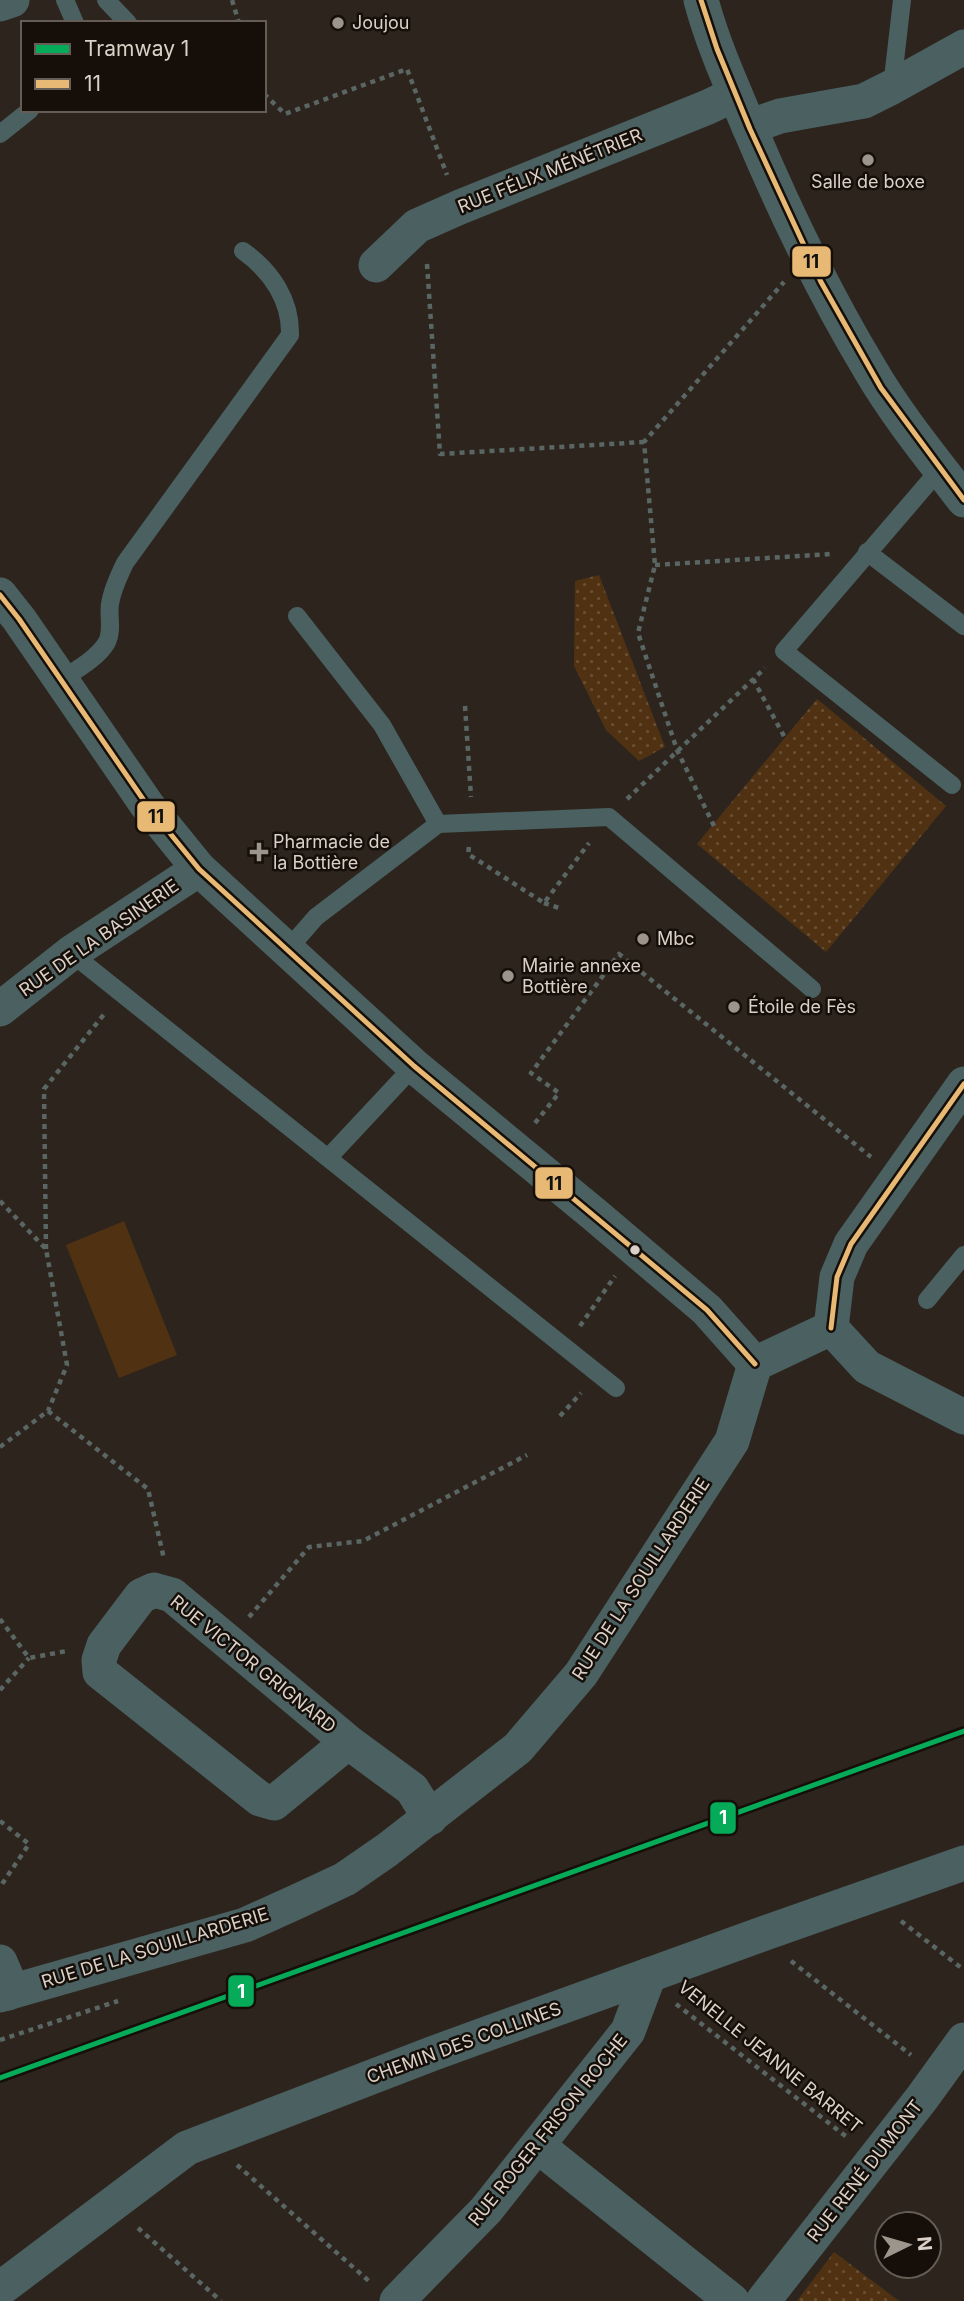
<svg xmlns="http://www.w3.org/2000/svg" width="964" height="2301" font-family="Inter,sans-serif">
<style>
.green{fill:url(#green-dots)}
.pitch{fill:#503213}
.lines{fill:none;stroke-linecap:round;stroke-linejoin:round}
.path{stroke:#5a6664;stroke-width:4.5;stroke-dasharray:5 5;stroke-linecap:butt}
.service{stroke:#4a6061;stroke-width:18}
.minor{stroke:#4a6061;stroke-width:35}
.bus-1-casing{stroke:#160f09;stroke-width:10}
.bus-1{stroke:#e8b975;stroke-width:5}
.tram-1-casing{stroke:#160f09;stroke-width:10}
.tram-1{stroke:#06ab59;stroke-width:5}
.poi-dot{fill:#9d948c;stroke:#160f09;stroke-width:2.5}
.bus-dot{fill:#dad0c7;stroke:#160f09;stroke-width:2.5}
.labels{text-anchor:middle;stroke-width:5;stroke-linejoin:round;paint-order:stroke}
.poi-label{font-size:18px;fill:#dad0c7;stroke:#160f09;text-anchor:start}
.street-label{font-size:18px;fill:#dad0c7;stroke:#160f09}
.line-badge{stroke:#160f09;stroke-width:2.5}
.badge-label{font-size:19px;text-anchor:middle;font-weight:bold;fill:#fff}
.pale-badge-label{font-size:19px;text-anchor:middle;font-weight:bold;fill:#111}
</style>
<defs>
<pattern id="green-dots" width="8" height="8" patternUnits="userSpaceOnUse" patternTransform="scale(1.75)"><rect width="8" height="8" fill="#503213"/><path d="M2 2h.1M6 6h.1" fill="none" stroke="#694f34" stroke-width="1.8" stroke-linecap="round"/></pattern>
</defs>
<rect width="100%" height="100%" fill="#2d251d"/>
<!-- green -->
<g class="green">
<polygon points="599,575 665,747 639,761 606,730 574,666 575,581"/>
<polygon points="817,699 946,806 826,952 697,844"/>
<polygon points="834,2252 899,2301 797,2301"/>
</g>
<!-- pitch -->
<polygon class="pitch" points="124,1221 177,1355 119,1378 66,1245"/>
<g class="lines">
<!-- path -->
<g class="path">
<polyline points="232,0 239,23"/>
<polyline points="264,94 285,114 407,69 447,175"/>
<polyline points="427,264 440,454 644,442"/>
<polyline points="655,565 831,554"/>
<polyline points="753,679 785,738"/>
<polyline points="465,706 471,797"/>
<polyline points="627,799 765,668"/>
<polyline points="714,826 677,750 638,633 655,565 644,442 784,282"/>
<polyline points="469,847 468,854 544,903 589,843"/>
<polyline points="544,903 562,909"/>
<polyline points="535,1123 559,1093 531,1073 619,954 871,1157"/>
<polyline points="0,1201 46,1249 67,1365 48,1411"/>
<polyline points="46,1249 44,1089 105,1013"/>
<polyline points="580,1326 615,1276"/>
<polyline points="560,1416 581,1393"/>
<polyline points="0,1447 48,1411 148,1489 164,1559"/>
<polyline points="249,1617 309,1547 363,1541 527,1455"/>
<polyline points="0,1619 29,1658 67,1651"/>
<polyline points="0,1690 29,1658"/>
<polyline points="0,1821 29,1844 0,1887"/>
<polyline points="901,1921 964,1970"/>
<polyline points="791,1961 911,2055"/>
<polyline points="676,2004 848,2138"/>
<polyline points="0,2040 118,2001"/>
<polyline points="237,2165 370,2282"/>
<polyline points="138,2228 221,2301"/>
</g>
<!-- service -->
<g class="service">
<polyline points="65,0 75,23"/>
<polyline points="106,0 128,23"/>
<polyline points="892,87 902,0"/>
<polyline points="0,134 30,110"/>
<polyline points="940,469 784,651 952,785"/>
<polyline points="867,552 964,626"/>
<polyline points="297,616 382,725 438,824"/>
<path d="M61,680C76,670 98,658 107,642C113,630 108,616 110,604C112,589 119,576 125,563L290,335C291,300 271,271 243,251"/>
<polyline points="288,949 316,917 438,824 609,817 812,989"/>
<polyline points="71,953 616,1388"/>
<polyline points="328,1158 414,1066"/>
<polyline points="927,1300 964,1255"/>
</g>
<!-- minor -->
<g class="minor">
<path d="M701,0C713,45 732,86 750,129C785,212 824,293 871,371C898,417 932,458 964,500"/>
<polyline points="0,4 12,0"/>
<polyline points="749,127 780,116 864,101 892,87 964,47"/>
<polyline points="376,265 417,226 460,207 708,107 735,94"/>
<polyline points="0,595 19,619 147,805 199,869 414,1066 595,1215 707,1310 755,1364"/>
<polyline points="0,1009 71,953 199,869"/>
<polyline points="831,1328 837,1277 851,1244 964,1084"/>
<polyline points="831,1328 867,1367 964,1417"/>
<polyline points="755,1364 831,1328"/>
<polyline points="348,1742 274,1803 260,1799 100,1672 99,1660 104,1645 141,1596 154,1590 172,1595 348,1742 412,1789 430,1818"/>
<polyline points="0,1962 6,1976 8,1993"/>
<polyline points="0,1995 245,1925 296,1902 345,1879 387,1850 518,1748 581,1674 732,1441 755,1364"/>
<polyline points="538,2146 732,2301"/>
<polyline points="0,2289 187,2148 434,2053 765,1933 964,1863"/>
<polyline points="397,2301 486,2210 628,2031 649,1975"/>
<polyline points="763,2301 922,2098 964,2040"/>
</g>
<defs>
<g id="bus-1">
<polyline points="701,0 717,49 750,129 821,282 881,388 964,500"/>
<polyline points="0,595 19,619 147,805 199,869 414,1066 707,1310 755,1364"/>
<polyline points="831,1328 837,1277 851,1244 964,1084"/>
</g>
</defs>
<!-- bus-1 casing -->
<use href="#bus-1" class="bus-1-casing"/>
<!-- bus-1 -->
<use href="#bus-1" class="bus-1"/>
<defs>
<polyline id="tram-1" points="0,2078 964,1731"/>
</defs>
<!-- tram-1 casing -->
<use href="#tram-1" class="tram-1-casing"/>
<!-- tram-1 -->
<use href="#tram-1" class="tram-1"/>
</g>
<!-- markers -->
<g class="poi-dot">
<circle cx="338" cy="23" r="7"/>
<circle cx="868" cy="160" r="7"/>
<path d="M255.5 841.5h7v7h7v7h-7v7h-7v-7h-7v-7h7z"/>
<circle cx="643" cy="939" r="7"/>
<circle cx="508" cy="976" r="7"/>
<circle cx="734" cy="1007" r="7"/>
</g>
<circle class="bus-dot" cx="635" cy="1250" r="6"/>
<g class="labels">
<!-- poi labels -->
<g class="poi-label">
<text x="352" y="29">Joujou</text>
<text x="868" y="188" text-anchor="middle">Salle de boxe</text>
<text x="273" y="848">Pharmacie de<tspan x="273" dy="21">la Bottière</tspan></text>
<text x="657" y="945">Mbc</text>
<text x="522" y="972">Mairie annexe<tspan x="522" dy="21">Bottière</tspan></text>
<text x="748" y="1013">Étoile de Fès</text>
</g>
<!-- street labels -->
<g class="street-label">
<text transform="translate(550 171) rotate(-22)" y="6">RUE FÉLIX MÉNÉTRIER</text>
<text transform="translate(99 938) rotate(-35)" y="6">RUE DE LA BASINERIE</text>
<text transform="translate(641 1579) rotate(-57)" y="6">RUE DE LA SOUILLARDERIE</text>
<text transform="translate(253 1664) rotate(39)" y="6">RUE VICTOR GRIGNARD</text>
<text transform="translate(155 1948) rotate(-17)" y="6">RUE DE LA SOUILLARDERIE</text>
<text transform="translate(464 2043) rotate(-20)" y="6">CHEMIN DES COLLINES</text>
<text transform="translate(770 2057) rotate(39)" y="6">VENELLE JEANNE BARRET</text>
<text transform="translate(548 2130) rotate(-51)" y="6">RUE ROGER FRISON ROCHE</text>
<text transform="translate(865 2171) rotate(-52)" y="6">RUE RENÉ DUMONT</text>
</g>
</g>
<g class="line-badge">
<rect x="791" y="245" width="41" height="33" rx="7" fill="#e8b975"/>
<rect x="136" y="800" width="40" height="33" rx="7" fill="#e8b975"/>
<rect x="534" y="1166" width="40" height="34" rx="7" fill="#e8b975"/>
<rect x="709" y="1801" width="28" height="34" rx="7" fill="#06ab59"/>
<rect x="227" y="1974" width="28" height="34" rx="7" fill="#06ab59"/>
</g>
<g class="badge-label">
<text x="723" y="1824">1</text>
<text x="241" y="1998">1</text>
</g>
<g class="pale-badge-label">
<text x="811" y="268">11</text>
<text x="156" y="823">11</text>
<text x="554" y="1190">11</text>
</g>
<!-- legend -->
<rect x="21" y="21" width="245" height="91" fill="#160f09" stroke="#645c55" stroke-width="2"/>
<rect x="35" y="44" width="35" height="10" fill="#06ab59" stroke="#645c55" stroke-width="2"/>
<text x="84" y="56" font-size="21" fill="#dad0c7">Tramway 1</text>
<rect x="35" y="79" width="35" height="10" fill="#e8b975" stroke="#645c55" stroke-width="2"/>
<text x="84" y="91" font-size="21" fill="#dad0c7">11</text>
<!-- north arrow -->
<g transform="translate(908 2245) rotate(85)"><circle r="33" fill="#160f09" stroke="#645c55" stroke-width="2"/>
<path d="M0-5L12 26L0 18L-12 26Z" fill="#9d948c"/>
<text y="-10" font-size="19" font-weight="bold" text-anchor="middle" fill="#dad0c7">N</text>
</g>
</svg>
